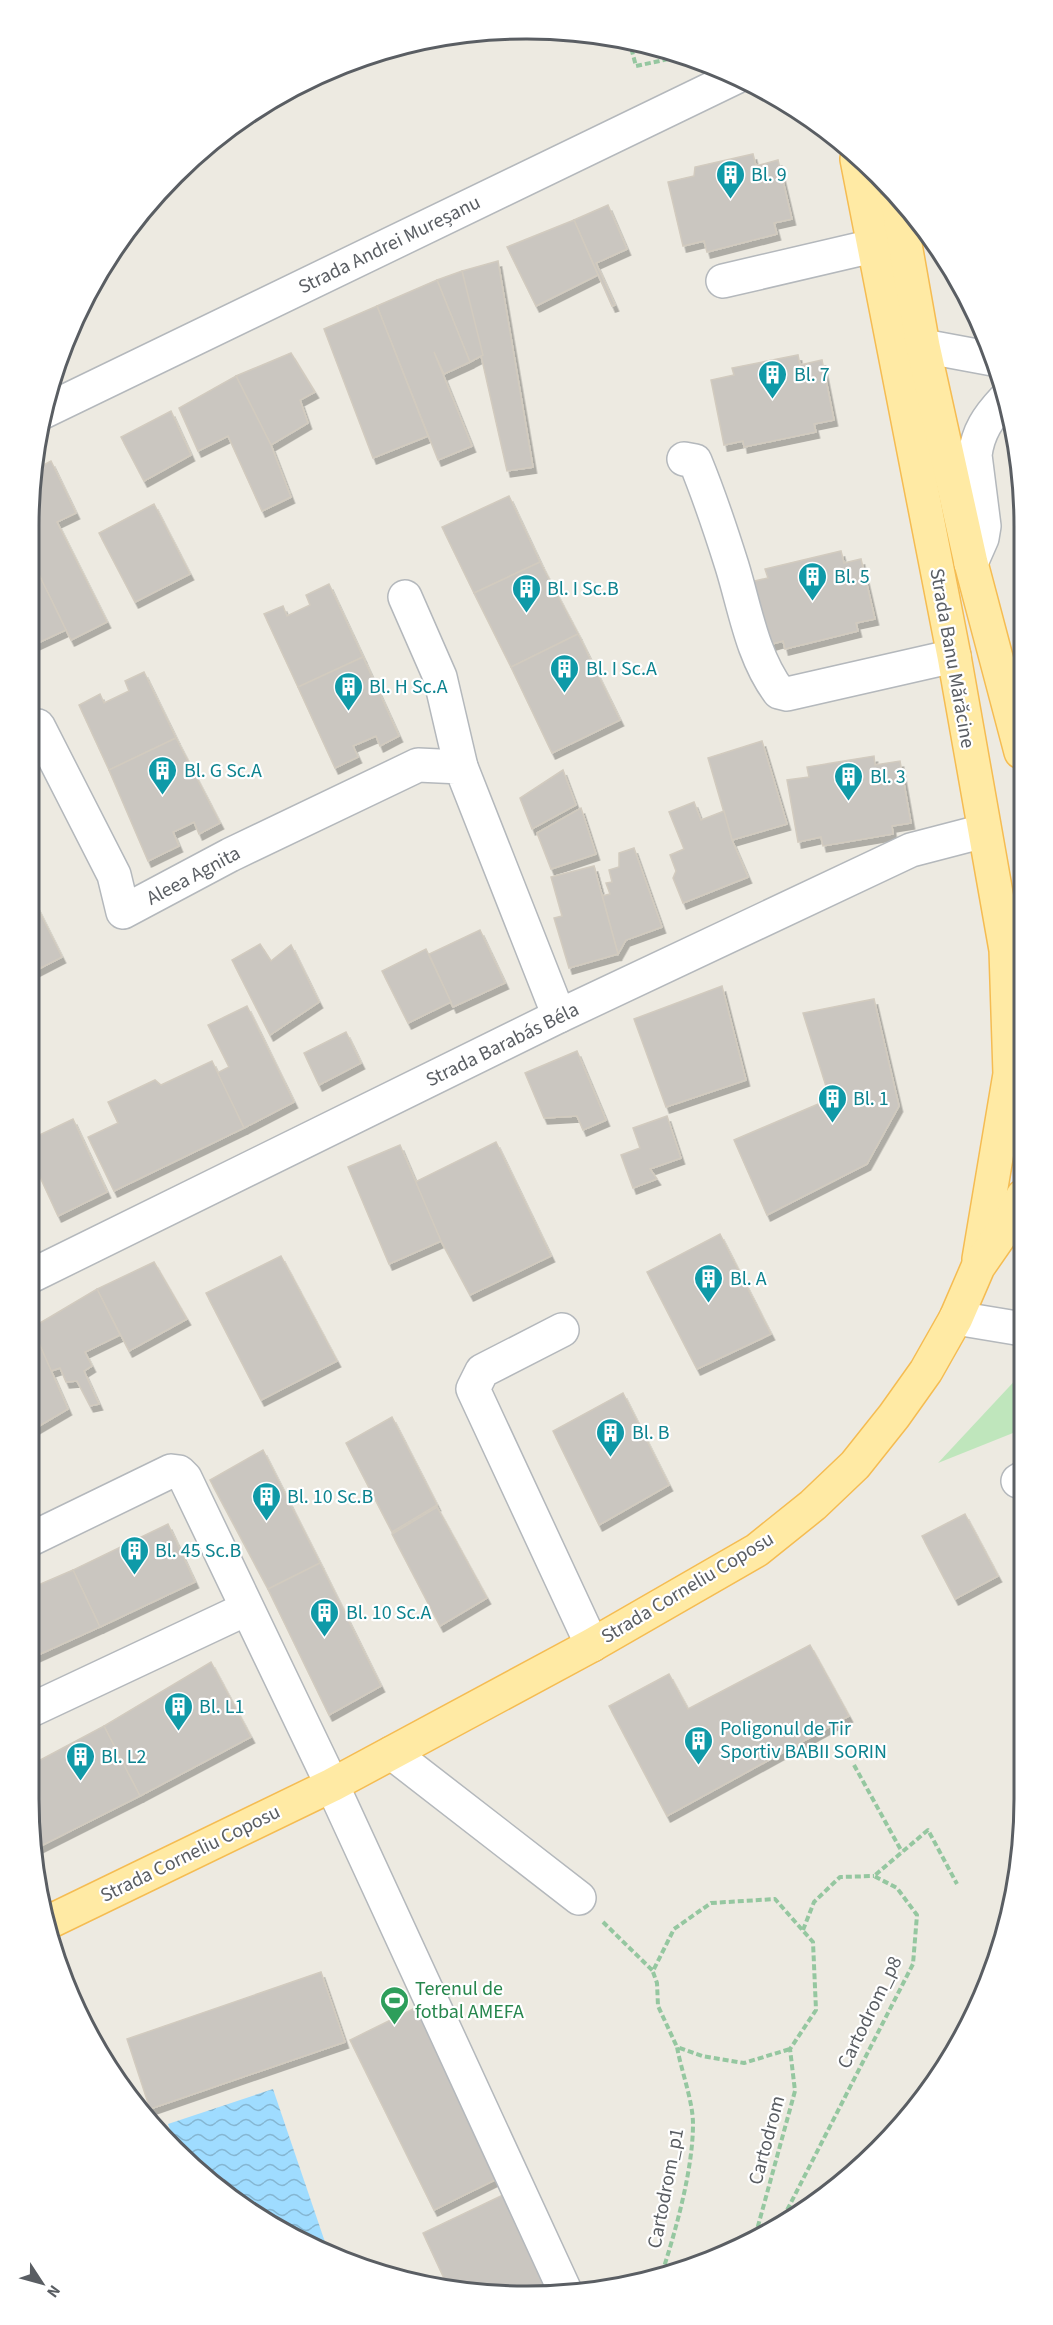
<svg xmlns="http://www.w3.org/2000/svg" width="1053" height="2325" font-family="'Source Sans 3',sans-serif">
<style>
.green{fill:#bfe6bc}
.water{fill:url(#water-waves)}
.building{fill:#cac6c0;stroke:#d2cbbf;stroke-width:1.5;filter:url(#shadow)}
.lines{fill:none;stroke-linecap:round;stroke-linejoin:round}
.minor-casing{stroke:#b4b8bc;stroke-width:36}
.major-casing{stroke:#f5bc52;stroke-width:36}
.path{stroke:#95c7a0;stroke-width:4;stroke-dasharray:6 3;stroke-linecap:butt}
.minor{stroke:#fff;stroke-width:33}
.major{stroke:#ffeaa4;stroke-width:33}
.labels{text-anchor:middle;stroke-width:4.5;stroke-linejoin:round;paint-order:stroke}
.culture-label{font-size:20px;fill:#0d838f;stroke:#fff;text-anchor:start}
.street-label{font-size:20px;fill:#5a5e63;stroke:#fff}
.leisure-label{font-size:20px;fill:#27864d;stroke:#fff;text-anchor:start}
.rim{fill:none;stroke:#5a5e63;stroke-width:3}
</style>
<defs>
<pattern id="water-waves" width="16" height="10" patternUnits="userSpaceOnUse" patternTransform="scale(1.5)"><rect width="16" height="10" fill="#9fdcff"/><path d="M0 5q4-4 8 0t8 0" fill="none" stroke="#85b6d2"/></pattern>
<filter id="shadow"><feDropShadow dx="3.5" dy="6" stdDeviation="0" flood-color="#0004"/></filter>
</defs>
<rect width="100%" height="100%" fill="#edeae1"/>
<!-- green -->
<polygon class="green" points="1023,1372 1023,1429 938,1463"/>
<!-- water -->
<polygon class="water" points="273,2089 327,2248 278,2230 176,2146 168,2124"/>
<!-- building -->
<g class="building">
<polygon points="753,154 756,166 778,160 792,219 774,223 777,234 707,252 704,241 683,246 668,182 694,176 695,167"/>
<polygon points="608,205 627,249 596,263 615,305 612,306 574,220"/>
<polygon points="574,220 598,275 536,306 507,247"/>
<polygon points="498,261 533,467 507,471 462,271"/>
<polygon points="462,271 483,355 470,362 437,280"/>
<polygon points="437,280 470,362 444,374 434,352 472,446 438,460 377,306"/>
<polygon points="377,306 428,436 373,458 324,329"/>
<polygon points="291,353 315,392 300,400 308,423 271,445 236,376"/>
<polygon points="798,355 800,365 822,360 834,420 814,424 816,432 744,447 743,441 724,445 711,380 734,375 732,368"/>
<polygon points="236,376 271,445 291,497 262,511 228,436 198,451 179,408"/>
<polygon points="171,411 191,455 144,481 121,437"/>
<polygon points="51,461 76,513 57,522 107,622 71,640 29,554 34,470"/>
<polygon points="509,496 540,562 474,593 442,527"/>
<polygon points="154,504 190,574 135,602 99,533"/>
<polygon points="841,551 844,563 861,559 875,619 856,623 858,631 785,649 783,641 765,646 750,582 768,578 765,569"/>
<polygon points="29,554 66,630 29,647"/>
<polygon points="540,562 578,634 511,667 474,593"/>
<polygon points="329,584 363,657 298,687 264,614 283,606 287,616 310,605 306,595"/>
<polygon points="578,634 620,720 552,753 511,667"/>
<polygon points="363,657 399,736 380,746 376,736 353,746 358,757 335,768 298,687"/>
<polygon points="144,672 176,738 109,770 79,705 100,694 104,703 129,691 125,681"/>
<polygon points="176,738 220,823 199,834 194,822 173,832 179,846 148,861 109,770"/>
<polygon points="762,741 787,824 732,840 708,758"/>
<polygon points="874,756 875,765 900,761 911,823 892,826 893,834 823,846 821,837 798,842 787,780 809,777 807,767"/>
<polygon points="563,770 576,805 532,829 520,798"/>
<polygon points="694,802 701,820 724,811 732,840 748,877 683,903 673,878 676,871 670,855 684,849 669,812"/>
<polygon points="581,808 596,854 551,869 537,833"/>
<polygon points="634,848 662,927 626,940 618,954 594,866 602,896 610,894 606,883 612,882 609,870 619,867 619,853"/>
<polygon points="594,866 618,954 569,968 554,918 562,916 551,877"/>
<polygon points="29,891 62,957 29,974"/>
<polygon points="480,930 505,983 453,1007 429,954"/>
<polygon points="260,944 271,961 291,945 319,1002 270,1035 232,960"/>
<polygon points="426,949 451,1002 408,1023 382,971"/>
<polygon points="722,986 746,1080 666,1107 634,1019"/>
<polygon points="874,999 899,1106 867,1164 767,1215 734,1140 830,1099 803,1013"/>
<polygon points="247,1006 294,1102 244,1128 217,1073 229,1067 208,1025"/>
<polygon points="346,1032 361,1063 319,1085 304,1053"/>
<polygon points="577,1051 606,1120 583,1130 577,1116 544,1118 525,1073"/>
<polygon points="212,1061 244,1128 114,1191 88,1137 118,1123 108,1102 155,1080 161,1085"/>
<polygon points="667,1116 681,1158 650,1169 657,1179 633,1188 621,1155 640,1148 633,1128"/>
<polygon points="73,1119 107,1192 58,1216 29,1153 29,1140"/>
<polygon points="496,1142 551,1256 470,1295 441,1241 415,1182"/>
<polygon points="400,1145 441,1241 389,1264 348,1167"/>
<polygon points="720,1234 771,1334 697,1369 647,1272"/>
<polygon points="281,1256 337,1361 261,1400 206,1293"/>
<polygon points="154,1262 187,1319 129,1351 97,1289"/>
<polygon points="97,1289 120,1335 85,1352 92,1366 84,1371 99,1404 90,1406 77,1381 66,1382 60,1368 51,1371 31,1325 40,1323"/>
<polygon points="31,1325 68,1409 29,1432 29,1327"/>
<polygon points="623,1393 669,1485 599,1525 553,1431"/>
<polygon points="392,1417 437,1505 392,1532 346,1443"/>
<polygon points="263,1450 320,1563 268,1589 210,1480"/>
<polygon points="437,1507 487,1598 440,1626 392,1534"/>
<polygon points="965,1514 998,1576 955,1599 922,1536"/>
<polygon points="168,1524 195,1582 100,1627 73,1570"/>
<polygon points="320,1563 381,1686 329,1715 268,1589"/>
<polygon points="73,1570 100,1627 29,1659 29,1589"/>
<polygon points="810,1645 849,1716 667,1816 609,1706 669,1674 688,1709"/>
<polygon points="211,1662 251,1737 140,1796 104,1726"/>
<polygon points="104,1726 140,1796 37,1848 28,1798 29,1766"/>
<polygon points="321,1972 345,2042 150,2109 127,2039"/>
<polygon points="419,2006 503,2176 434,2210 350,2040"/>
<polygon points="505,2194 551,2294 527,2296 449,2289 423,2233"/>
</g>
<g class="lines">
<defs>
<g id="minor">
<polyline points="723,281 873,246"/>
<polyline points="923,346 993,359"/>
<polyline points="43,412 736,77"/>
<path d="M684,459L695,461C709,495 721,531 732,566C745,608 752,656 779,692L787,694L954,656"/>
<path d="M971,563L982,538L984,526L975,455C978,432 988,417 1004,400"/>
<polyline points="405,597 440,677 461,767"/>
<polyline points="29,727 38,726 114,875 123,912 230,855 418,765 461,767 559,1016"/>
<polyline points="29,1277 559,1016 911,850 984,831"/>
<polyline points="956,1318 1023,1329"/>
<polyline points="562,1330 482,1371 473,1389 592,1645"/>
<polyline points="1018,1481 1023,1478"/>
<polyline points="29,1540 171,1471 179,1472 185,1478 332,1785 566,2293"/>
<polyline points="29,1711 246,1609"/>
<polyline points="392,1753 579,1898"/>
</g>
<g id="major">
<polyline points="857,159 954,656 1006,950 1010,1074 979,1259"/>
<polyline points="897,199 923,346 971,563 1021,752"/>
<polyline points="49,1922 332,1785 592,1645 757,1550 813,1505 855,1465 894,1416 926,1371 956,1318 978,1267 1012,1218 1023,1196"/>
</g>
</defs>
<!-- minor casing -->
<use href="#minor" class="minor-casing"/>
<!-- major casing -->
<use href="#major" class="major-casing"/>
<!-- path -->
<g class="path">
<polyline points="629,40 636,66 683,56"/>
<polyline points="854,1765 902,1852"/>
<polyline points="603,1922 653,1971 674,1929 711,1903 775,1899 813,1942 816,2010 790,2049 795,2091 755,2237"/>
<polyline points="803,1930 814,1902 840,1877 874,1876"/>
<polyline points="653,1972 657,1983 658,2006 677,2047"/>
<polyline points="779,2226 913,1964 917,1915 897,1888 874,1876 928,1830 957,1884"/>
<path d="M662,2273C676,2230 693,2169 693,2124C693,2101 681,2070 677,2047L702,2056L744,2063L790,2049"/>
</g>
<!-- minor -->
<use href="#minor" class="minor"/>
<!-- major -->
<use href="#major" class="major"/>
</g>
<!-- icons -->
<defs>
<symbol id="building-pin" viewBox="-11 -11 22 30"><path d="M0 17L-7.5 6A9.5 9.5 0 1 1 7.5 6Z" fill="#0f9aa8" stroke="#fff"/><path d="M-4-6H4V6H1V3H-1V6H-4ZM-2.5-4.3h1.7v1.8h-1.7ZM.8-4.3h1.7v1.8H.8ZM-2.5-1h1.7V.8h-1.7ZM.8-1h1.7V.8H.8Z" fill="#fff"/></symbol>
<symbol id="stadium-pin" viewBox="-11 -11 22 30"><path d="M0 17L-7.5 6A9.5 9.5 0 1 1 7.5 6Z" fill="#2e9e5b" stroke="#fff"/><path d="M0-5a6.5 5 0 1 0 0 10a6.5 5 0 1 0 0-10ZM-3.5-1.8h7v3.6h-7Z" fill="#fff"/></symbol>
</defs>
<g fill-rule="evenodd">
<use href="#building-pin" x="714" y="158" width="33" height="45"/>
<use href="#building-pin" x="756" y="358" width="33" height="45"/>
<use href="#building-pin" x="796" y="560" width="33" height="45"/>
<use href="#building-pin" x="510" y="572" width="33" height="45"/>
<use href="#building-pin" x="548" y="652" width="33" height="45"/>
<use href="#building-pin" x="332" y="670" width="33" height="45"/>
<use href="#building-pin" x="146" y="754" width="33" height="45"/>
<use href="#building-pin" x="832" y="760" width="33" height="45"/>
<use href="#building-pin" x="816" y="1082" width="33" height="45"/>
<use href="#building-pin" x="692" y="1262" width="33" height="45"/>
<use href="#building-pin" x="594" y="1416" width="33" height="45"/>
<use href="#building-pin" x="250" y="1480" width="33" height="45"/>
<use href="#building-pin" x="118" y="1534" width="33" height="45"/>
<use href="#building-pin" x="308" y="1596" width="33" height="45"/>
<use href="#building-pin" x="162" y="1690" width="33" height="45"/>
<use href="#building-pin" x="682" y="1724" width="33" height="45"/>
<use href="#building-pin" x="64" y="1740" width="33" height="45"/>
<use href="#stadium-pin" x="378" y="1984" width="33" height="45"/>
</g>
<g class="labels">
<!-- culture labels -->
<g class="culture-label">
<text x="751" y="181">Bl. 9</text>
<text x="794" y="381">Bl. 7</text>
<text x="834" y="583">Bl. 5</text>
<text x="547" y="595">Bl. I Sc.B</text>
<text x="586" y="675">Bl. I Sc.A</text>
<text x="369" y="693">Bl. H Sc.A</text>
<text x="184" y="777">Bl. G Sc.A</text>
<text x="870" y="783">Bl. 3</text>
<text x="853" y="1105">Bl. 1</text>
<text x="730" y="1285">Bl. A</text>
<text x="632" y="1439">Bl. B</text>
<text x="287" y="1503">Bl. 10 Sc.B</text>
<text x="155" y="1557">Bl. 45 Sc.B</text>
<text x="346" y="1619">Bl. 10 Sc.A</text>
<text x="199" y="1713">Bl. L1</text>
<text x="720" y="1735">Poligonul de Tir<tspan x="720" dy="23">Sportiv BABII SORIN</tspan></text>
<text x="101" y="1763">Bl. L2</text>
</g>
<!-- street labels -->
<g class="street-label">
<text transform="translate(389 244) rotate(-26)" y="7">Strada Andrei Mureșanu</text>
<text transform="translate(953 658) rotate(80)" y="7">Strada Banu Mărăcine</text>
<text transform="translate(193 875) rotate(-28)" y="7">Aleea Agnita</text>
<text transform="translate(502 1044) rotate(-26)" y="7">Strada Barabás Béla</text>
<text transform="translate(687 1587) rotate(-31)" y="7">Strada Corneliu Coposu</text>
<text transform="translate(190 1853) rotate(-26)" y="7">Strada Corneliu Coposu</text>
<text transform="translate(869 2012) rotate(-64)" y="7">Cartodrom_p8</text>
<text transform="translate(766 2140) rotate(-75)" y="7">Cartodrom</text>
<text transform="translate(665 2188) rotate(-79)" y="7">Cartodrom_p1</text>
</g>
<!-- leisure labels -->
<g class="leisure-label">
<text x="415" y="1995">Terenul de<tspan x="415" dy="23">fotbal AMEFA</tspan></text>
</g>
</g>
<!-- crop -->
<path d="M0 0H1053V2325H0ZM526 39H527A487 487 0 0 1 1014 526V1799A487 487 0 0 1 527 2286H526A487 487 0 0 1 39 1799V526A487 487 0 0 1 526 39Z" fill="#fff" fill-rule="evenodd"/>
<path class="rim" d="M526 39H527A487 487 0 0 1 1014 526V1799A487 487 0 0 1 527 2286H526A487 487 0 0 1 39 1799V526A487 487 0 0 1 526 39Z"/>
<!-- north arrow -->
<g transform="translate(42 2283) rotate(126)" stroke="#ffffff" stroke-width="4.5" paint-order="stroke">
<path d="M0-4.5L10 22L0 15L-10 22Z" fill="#5a5e63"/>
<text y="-9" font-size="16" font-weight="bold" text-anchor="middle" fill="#5a5e63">N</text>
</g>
</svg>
